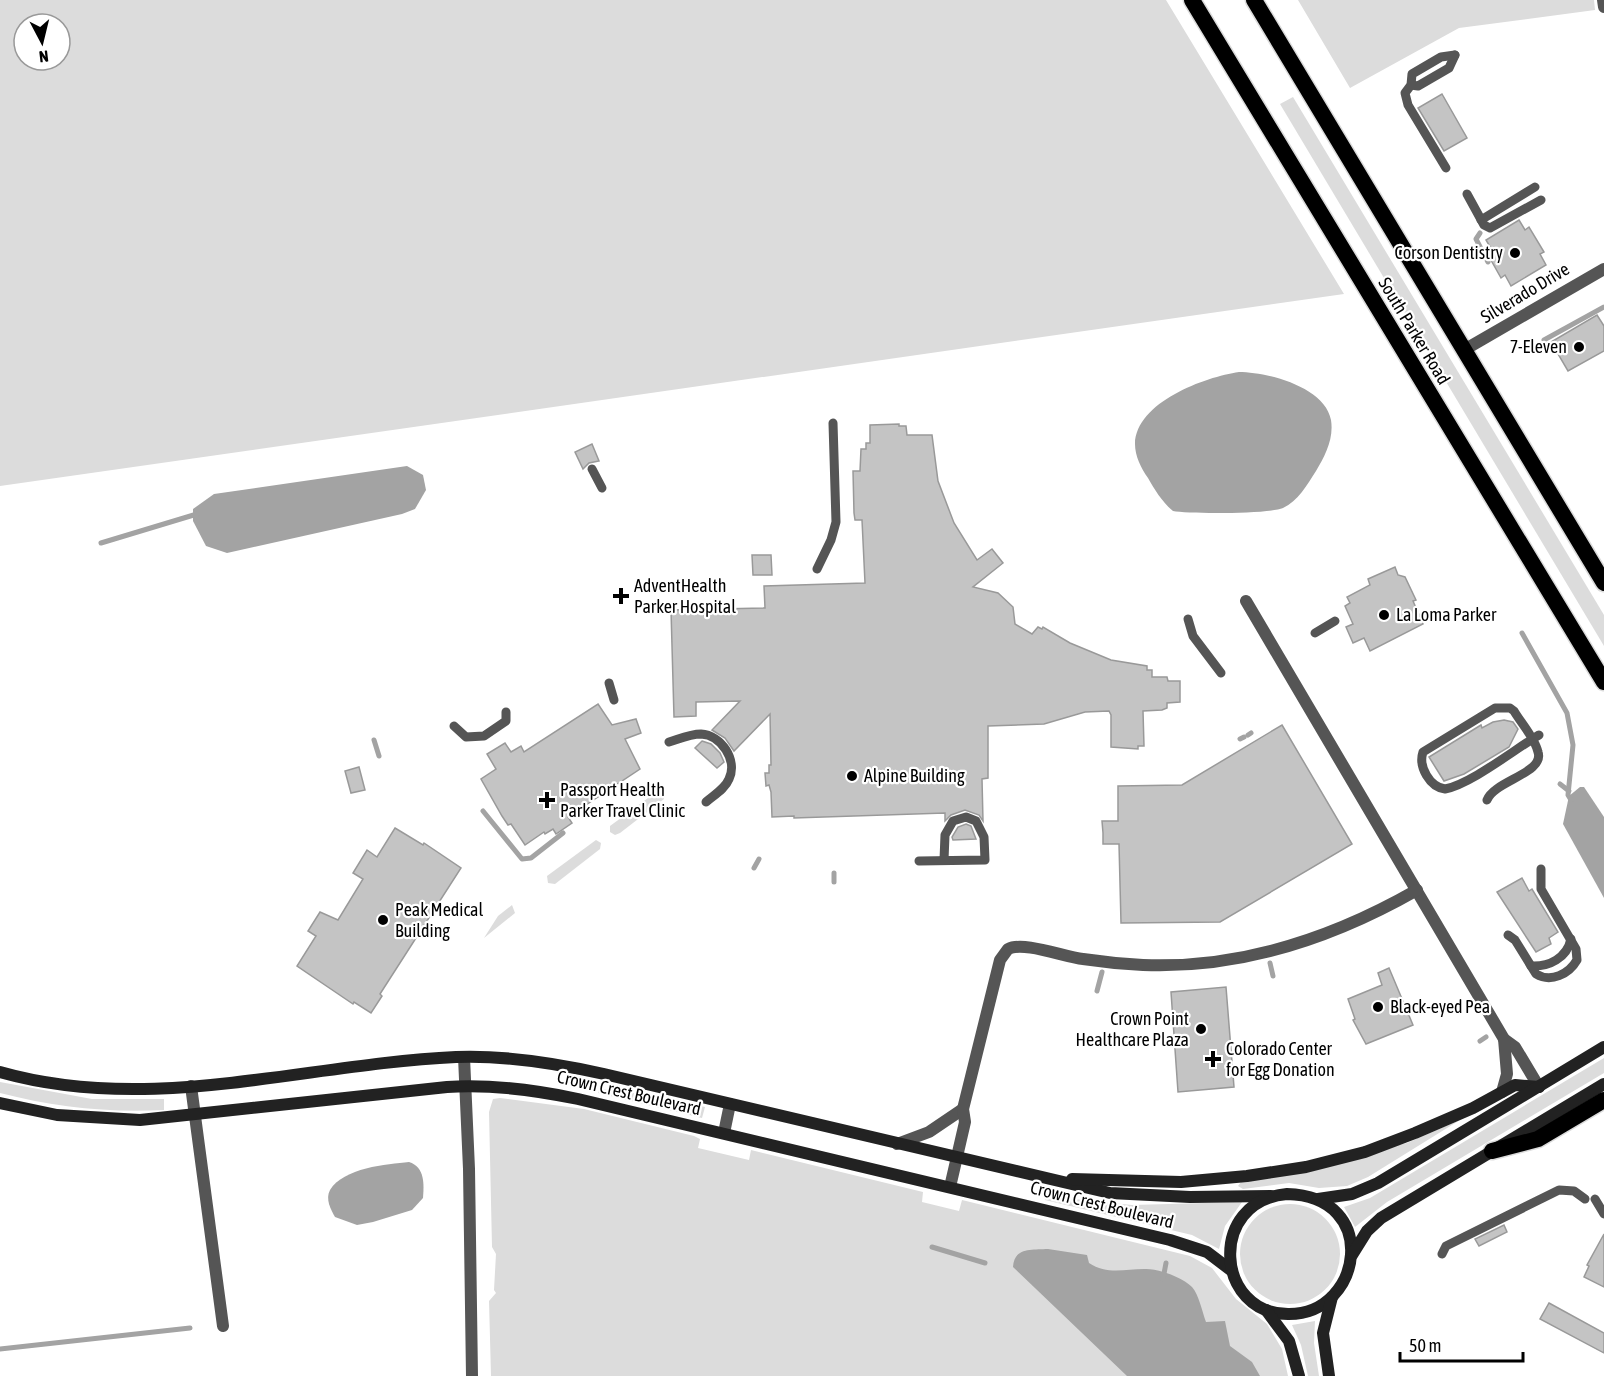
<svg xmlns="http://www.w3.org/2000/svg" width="1604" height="1376" font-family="'Asap Condensed',sans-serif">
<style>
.green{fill:#dcdcdc;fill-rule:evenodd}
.water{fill:#a3a3a3}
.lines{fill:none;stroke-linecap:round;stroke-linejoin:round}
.stream{stroke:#a3a3a3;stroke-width:5}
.building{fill:#c4c4c4;stroke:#999;stroke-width:1.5}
.trunk-casing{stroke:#dbdbdb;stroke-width:19}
.service{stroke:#555;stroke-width:9}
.minor{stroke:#555;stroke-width:12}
.tertiary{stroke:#555;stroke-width:12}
.secondary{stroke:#222;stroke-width:12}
.trunk{stroke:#000;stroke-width:16}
.poi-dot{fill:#000;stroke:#fff;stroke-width:2}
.labels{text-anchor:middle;stroke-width:4.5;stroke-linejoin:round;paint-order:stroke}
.poi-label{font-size:18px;fill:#000;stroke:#fff;text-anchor:start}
.street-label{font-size:18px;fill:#000;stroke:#fff}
</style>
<rect width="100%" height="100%" fill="#fff"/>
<!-- green -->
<g class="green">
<path d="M0,0H1166L1344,294L0,486ZM24,24H60V60H24Z"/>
<polygon points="1298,0 1594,0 1595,10 1459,28 1350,88"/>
<polygon points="1293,97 1604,615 1604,646 1280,104"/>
<polygon points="659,790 664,792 664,799 620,833 615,835 610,832 610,826"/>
<polygon points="596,840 601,843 600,849 555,884 548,883 547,876"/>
<polygon points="512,905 515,913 484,938 498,916"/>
<polygon points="1604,1058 1604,1073 1387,1202 1355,1227 1344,1207 1370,1198"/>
<path d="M0,1082L92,1099H164V1110C108,1113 54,1107 0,1093Z"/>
<polygon points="599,1089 654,1095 705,1107 702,1118 598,1093"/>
<polygon points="500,1098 584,1109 694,1136 700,1139 698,1148 749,1160 751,1150 923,1192 922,1202 959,1211 962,1200 1190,1256 1212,1268 1236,1299 1267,1324 1282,1349 1288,1376 491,1376 489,1301 496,1293 494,1290 496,1254 492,1247 489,1112 493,1099"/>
<polygon points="1460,1120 1368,1177 1347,1186 1319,1188 1289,1183 1243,1189 1238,1186 1241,1182 1407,1143"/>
<polygon points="1044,1196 1132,1205 1242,1202 1225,1226 1219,1249 1192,1235 1045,1200"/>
<circle cx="1290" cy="1254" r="50"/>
<polygon points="1315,1321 1314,1343 1319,1376 1308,1376 1301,1345 1292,1325"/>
</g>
<!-- water -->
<g class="water">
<path d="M1239,372C1267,372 1325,387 1331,420C1334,439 1325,456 1316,471C1307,485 1298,501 1283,508C1270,514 1188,514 1173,511C1163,503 1154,489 1148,478C1141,468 1135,456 1135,444C1136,402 1205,377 1239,372Z"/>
<polygon points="407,466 423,475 426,490 415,509 402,514 227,553 206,546 193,521 193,509 214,494"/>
<polygon points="1580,787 1584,787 1604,817 1604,898 1563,824 1569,796"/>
<path d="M409,1162C425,1167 424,1184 423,1198L412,1210L373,1222L357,1225L335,1217C331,1210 325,1199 330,1190C343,1168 387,1164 409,1162Z"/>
<path d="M1048,1249L1087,1255L1089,1263C1107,1275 1125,1269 1144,1269C1157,1268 1182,1277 1192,1287C1199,1295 1202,1311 1206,1322L1225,1321L1230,1346L1252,1362L1260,1376H1127L1013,1267C1014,1247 1032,1250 1048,1249Z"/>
</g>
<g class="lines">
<!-- stream -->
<g class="stream">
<polyline points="1480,233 1476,239 1488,262"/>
<polyline points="1544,340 1604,307"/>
<polyline points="101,543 197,514"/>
<polyline points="1522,633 1567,713 1573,745 1568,795 1571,800"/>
<polyline points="1248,735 1251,733"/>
<polyline points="1240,739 1244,737"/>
<polyline points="374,740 379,756"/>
<polyline points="1560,784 1569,791"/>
<polyline points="483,811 522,859 531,858 563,833"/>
<polyline points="754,868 759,859"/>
<polyline points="834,873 834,882"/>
<polyline points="1270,963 1273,976"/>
<polyline points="1097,991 1102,972"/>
<polyline points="1480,1041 1486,1037"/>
<polyline points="932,1247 985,1263"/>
<polyline points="1163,1279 1166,1263"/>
<polyline points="0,1349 190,1328"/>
</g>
</g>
<!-- building -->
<g class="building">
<polygon points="1442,94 1467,138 1444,151 1418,108"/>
<polygon points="1519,220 1525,230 1529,227 1544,252 1540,254 1546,265 1511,286 1505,275 1501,278 1487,253 1492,250 1486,240"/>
<polygon points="1597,315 1604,326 1604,351 1568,371 1551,342"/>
<polygon points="899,424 899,426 906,426 907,435 932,435 938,481 954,523 977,560 992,549 1003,563 973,587 998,593 1013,607 1015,624 1032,634 1038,627 1042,629 1043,627 1070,643 1111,660 1147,666 1147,670 1152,670 1152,677 1167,677 1168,681 1180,681 1180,702 1167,703 1167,708 1162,710 1143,711 1144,746 1138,746 1138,749 1111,747 1111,715 1109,711 1085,712 1044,724 988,726 988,778 982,779 983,821 979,815 965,810 951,815 945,821 945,813 794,818 794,816 772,817 771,792 769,785 766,786 765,773 769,773 769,765 771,765 770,714 734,751 725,738 712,730 740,701 696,702 696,716 674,717 671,610 765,608 764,586 865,583 862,520 855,520 854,513 853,471 860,471 861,449 866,449 866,443 870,443 870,425"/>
<polygon points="592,444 599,461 589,463 583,469 575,452"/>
<polygon points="752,555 771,555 772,575 753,575"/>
<polygon points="1395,567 1398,575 1405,577 1416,600 1413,601 1423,624 1370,651 1364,638 1353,643 1346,627 1353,624 1345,606 1350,603 1347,597 1370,585 1368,579"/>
<polygon points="598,704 612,725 636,719 641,733 625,739 640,769 568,817 572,823 556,834 553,829 545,834 544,832 525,845 511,824 508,825 502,816 481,779 496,769 487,754 505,743 511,752 521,746 524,752"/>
<polygon points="1504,720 1513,722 1518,729 1509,747 1464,774 1444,781 1429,757 1481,725 1482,728 1493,722"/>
<polygon points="1282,725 1352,844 1220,922 1121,923 1119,844 1103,844 1103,833 1102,821 1118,821 1118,786 1182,785"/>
<polygon points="702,741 711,744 720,753 724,762 717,768 695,748"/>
<polygon points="359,767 365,790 351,793 345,771"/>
<polygon points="966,824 971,826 976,839 953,840 952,837 958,827"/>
<polygon points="395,828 423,845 424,843 461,868 380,994 382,996 371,1013 354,1002 353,1004 297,966 316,936 308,931 320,912 338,920 363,879 353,873 367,850 377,857"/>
<polygon points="1522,878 1529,891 1532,889 1558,932 1549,938 1551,944 1536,952 1497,892"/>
<polygon points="1389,968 1413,1025 1366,1044 1353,1020 1355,1019 1348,999 1382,985 1378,973"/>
<polygon points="1226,987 1234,1087 1178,1092 1171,992"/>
<polygon points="1504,1225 1507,1232 1479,1246 1475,1239"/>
<polygon points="1604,1234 1604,1287 1584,1277 1589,1266 1587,1265"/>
<polygon points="1549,1303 1604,1333 1604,1353 1540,1319"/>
</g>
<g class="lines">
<defs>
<g id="trunk">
<polyline points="1192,0 1604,682"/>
<polyline points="1254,0 1604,583"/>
<polyline points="1492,1151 1538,1139 1604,1100"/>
</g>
</defs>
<!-- trunk casing -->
<use href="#trunk" class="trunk-casing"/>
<!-- service -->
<g class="service">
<polyline points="1411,85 1418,86 1449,68 1455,55"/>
<polyline points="1446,168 1408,105 1405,93 1411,85 1412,74 1441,57 1455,55"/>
<polyline points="1467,194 1484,225 1490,228 1541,200"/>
<polyline points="1481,220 1535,187"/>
<polyline points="592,469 602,488"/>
<polyline points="817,569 831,540 836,522 833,423"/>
<polyline points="1188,619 1193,636 1221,673"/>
<polyline points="1315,633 1335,621"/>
<polyline points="609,683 614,700"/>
<polyline points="454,726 466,737 484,736 506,721 506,712"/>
<path d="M669,742C679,739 690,734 701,734C721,735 738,760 729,779C725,789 714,795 706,802"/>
<path d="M1487,800C1494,781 1545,773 1538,752C1535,738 1521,723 1514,711L1510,708H1495L1423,752C1418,767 1430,787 1445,789C1471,784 1515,749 1539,735"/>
<polyline points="919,861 985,860 984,837 976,821 966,817 953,821 945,835 944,860"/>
<path d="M1508,935L1515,940L1536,974C1551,983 1569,974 1577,960L1576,949L1541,889V869"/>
<path d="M1531,966C1549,967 1567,958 1571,939"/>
<polyline points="1595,1199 1604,1214"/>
<polyline points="1442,1254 1446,1246 1559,1190 1574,1191 1585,1199"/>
</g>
<!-- minor -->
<g class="minor">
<polyline points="1603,0 1604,7"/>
<polyline points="1246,601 1504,1039 1515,1047 1539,1087"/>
<polyline points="464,1057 469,1169 472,1376"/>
<polyline points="191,1086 223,1326"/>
<polyline points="1502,1092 1507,1074 1504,1039"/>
<polyline points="724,1133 730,1104"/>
<polyline points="897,1144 929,1132 963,1109"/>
<path d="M950,1187L965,1122L963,1109L1000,960L1008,949C1024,941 1064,957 1083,959C1103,962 1123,964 1143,965C1241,969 1333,938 1417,890"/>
</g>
<!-- tertiary -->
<polyline class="tertiary" points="1464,350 1604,269"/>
<!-- secondary -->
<g class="secondary">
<path d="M0,1072C151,1115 304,1064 456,1057C506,1055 555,1063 604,1074L1110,1193L1190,1197L1271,1196"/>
<path d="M0,1103L57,1115L140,1120L447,1087C491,1084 535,1090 578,1099L1170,1240L1207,1252L1232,1271"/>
<polyline points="1072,1179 1181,1182 1247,1176 1306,1167 1365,1152 1415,1133 1473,1108 1515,1085 1539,1087"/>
<path d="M1287,1194C1381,1196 1363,1314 1289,1314C1215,1315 1207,1201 1287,1194Z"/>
<polyline points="1318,1199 1352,1194 1378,1183 1604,1047"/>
<polyline points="1352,1255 1367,1231 1381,1218 1604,1084"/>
<polyline points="1266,1310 1289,1341 1299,1376"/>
<polyline points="1329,1376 1323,1333 1332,1297"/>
</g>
<!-- trunk -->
<use href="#trunk" class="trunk"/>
</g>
<!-- markers -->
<g class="poi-dot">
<circle cx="1515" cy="253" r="6"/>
<circle cx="1579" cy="347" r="6"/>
<path d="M618 587h6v6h6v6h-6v6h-6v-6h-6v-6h6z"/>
<circle cx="1384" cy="615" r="6"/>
<circle cx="852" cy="776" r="6"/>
<path d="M544 791h6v6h6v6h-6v6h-6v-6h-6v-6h6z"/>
<circle cx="383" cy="920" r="6"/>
<circle cx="1378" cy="1007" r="6"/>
<circle cx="1201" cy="1029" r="6"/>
<path d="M1210 1050h6v6h6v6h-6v6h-6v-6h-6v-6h6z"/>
</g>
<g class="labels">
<!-- poi labels -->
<g class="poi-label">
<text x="1503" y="259" text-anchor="end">Corson Dentistry</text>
<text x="1567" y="353" text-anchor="end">7-Eleven</text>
<text x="634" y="592">AdventHealth<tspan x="634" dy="21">Parker Hospital</tspan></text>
<text x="1396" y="621">La Loma Parker</text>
<text x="864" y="782">Alpine Building</text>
<text x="560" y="796">Passport Health<tspan x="560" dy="21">Parker Travel Clinic</tspan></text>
<text x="395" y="916">Peak Medical<tspan x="395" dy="21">Building</tspan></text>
<text x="1390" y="1013">Black-eyed Pea</text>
<text x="1189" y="1025" text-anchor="end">Crown Point<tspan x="1189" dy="21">Healthcare Plaza</tspan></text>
<text x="1226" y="1055">Colorado Center<tspan x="1226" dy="21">for Egg Donation</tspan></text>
</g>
<!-- street labels -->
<g class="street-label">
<text transform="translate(1525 293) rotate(-31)" y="6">Silverado Drive</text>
<text transform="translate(1414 331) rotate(59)" y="6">South Parker Road</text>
<text transform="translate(629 1093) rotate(13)" y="6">Crown Crest Boulevard</text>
<text transform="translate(1102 1205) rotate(14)" y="6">Crown Crest Boulevard</text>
</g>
</g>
<!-- north arrow -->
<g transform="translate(42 42) rotate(173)"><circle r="28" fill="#ffffff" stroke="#999999" stroke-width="1.5"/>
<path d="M0-4.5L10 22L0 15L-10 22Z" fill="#000000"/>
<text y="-9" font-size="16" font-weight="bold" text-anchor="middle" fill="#000000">N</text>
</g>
<!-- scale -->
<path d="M1400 1352v9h123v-9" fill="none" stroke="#000000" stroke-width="3"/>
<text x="1409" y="1352" font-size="18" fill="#000000" stroke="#ffffff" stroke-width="4.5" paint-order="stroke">50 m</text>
</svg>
